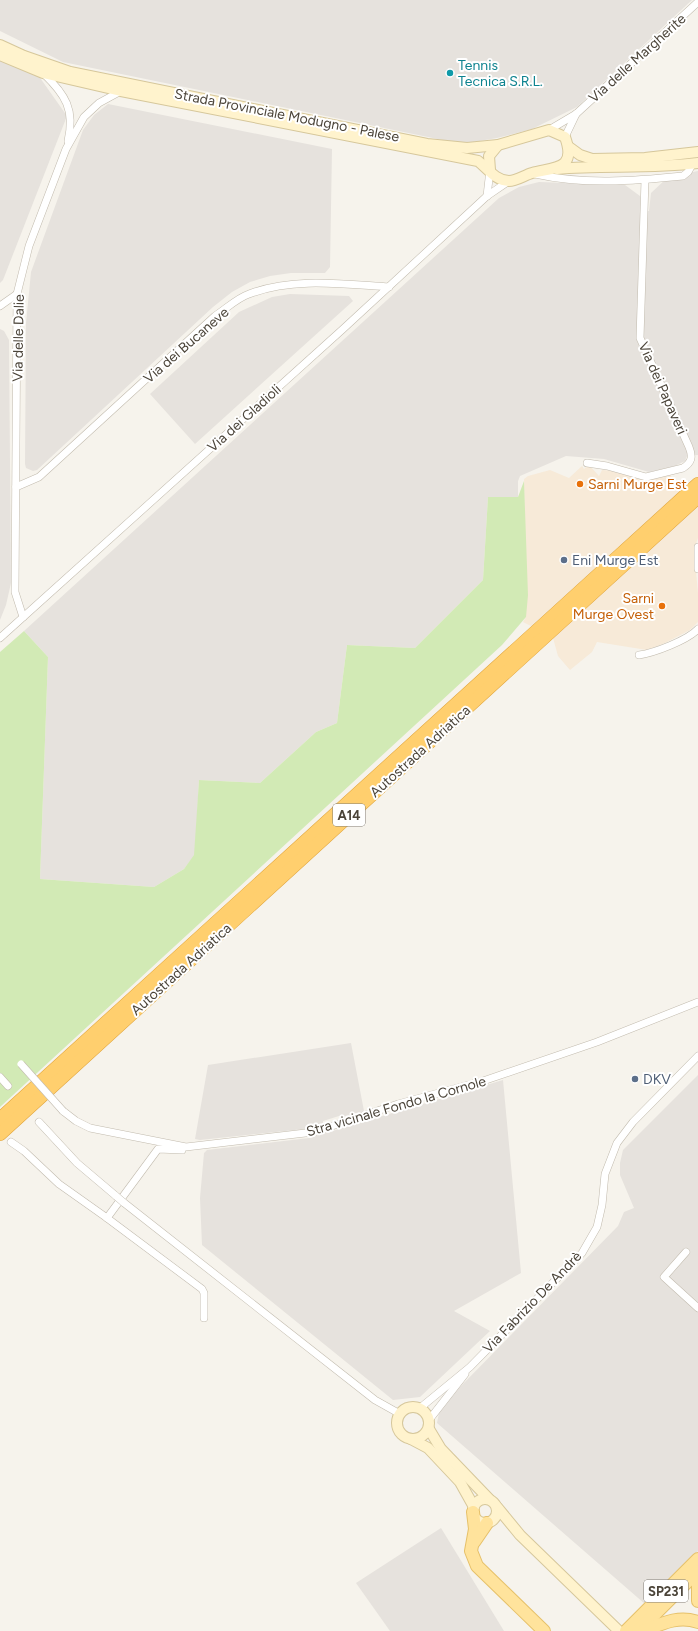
<svg xmlns="http://www.w3.org/2000/svg" width="698" height="1631" font-family="Figtree,sans-serif">
<style>
.commercial{fill:#f7ead8}
.industrial{fill:#e6e2dd}
.green{fill:#d2eab5}
.lines{fill:none;stroke-linecap:round;stroke-linejoin:round}
.street-casing{stroke:#c2bbae;stroke-width:8}
.secondary-casing{stroke:#d6c79b;stroke-width:12}
.primary-casing{stroke:#e6c16a;stroke-width:14}
.highway-casing{stroke:#e0a43c;stroke-width:14}
.street{stroke:#fff;stroke-width:7}
.secondary{stroke:#fff3cd;stroke-width:10}
.primary{stroke:#ffe39c;stroke-width:12}
.highway{stroke:#ffcf6e;stroke-width:13}
.street-bridge-casing{stroke:#c2bbae;stroke-width:8;stroke-linecap:butt}
.street-bridge{stroke:#fff;stroke-width:7}
.culture-dot{fill:#0f9aa8;stroke:#fff;stroke-width:1.5}
.food-dot{fill:#e8710a;stroke:#fff;stroke-width:1.5}
.service-dot{fill:#5c6f8a;stroke:#fff;stroke-width:1.5}
.labels{text-anchor:middle;stroke-width:4;stroke-linejoin:round;paint-order:stroke}
.shield{fill:#fff;stroke:#817c74;stroke-width:1}
.shield-label{font-size:13px;font-weight:bold;fill:#4b4439}
.street-label{font-size:14px;fill:#4b4439;stroke:#fff}
.culture-label{font-size:14px;fill:#0d838f;stroke:#fff;text-anchor:start}
.food-label{font-size:14px;fill:#c56008;stroke:#fff;text-anchor:start}
.service-label{font-size:14px;fill:#4e5e75;stroke:#fff;text-anchor:start}
</style>
<rect width="100%" height="100%" fill="#f6f3ec"/>
<!-- commercial -->
<g class="commercial">
<polygon points="589,465 599,476 602,470 616,471 645,479 670,474 679,492 531,626 523,622 526,617 524,479 528,476 550,470 569,478 582,466 584,469"/>
<polygon points="698,506 698,538 694,549 698,593 698,622 690,630 665,643 647,650 597,642 592,652 570,670 558,656 553,638"/>
</g>
<!-- industrial -->
<g class="industrial">
<polygon points="0,0 692,0 577,107 532,129 497,138 462,144 63,62 0,31"/>
<polygon points="0,60 38,75 67,116 3,280 0,283"/>
<polygon points="108,104 332,149 330,267 325,273 291,273 270,276 250,282 232,292 213,307 37,470 33,471 26,468 25,464 26,323 31,272 83,130 94,115"/>
<polygon points="698,171 698,455 687,456 685,461 675,466 649,472 604,459 566,456 520,476 518,481 518,497 488,497 483,580 415,648 347,645 337,723 316,732 260,783 199,780 195,855 184,869 154,887 40,879 48,657 24,631 499,198 519,187 539,182 625,185 640,196 642,211 649,211 651,193 668,177"/>
<polygon points="290,294 349,296 353,301 195,444 150,394 239,312 272,297"/>
<polygon points="0,329 4,331 9,340 11,583 6,605 0,620"/>
<polygon points="351,1043 364,1111 343,1118 339,1116 323,1121 323,1125 314,1128 200,1140 195,1139 208,1065"/>
<polygon points="698,1075 698,1551 645,1604 437,1423 439,1413 460,1387 618,1226 624,1212 634,1208 620,1175 620,1163 623,1150"/>
<polygon points="503,1080 521,1273 454,1311 490,1331 420,1397 393,1400 202,1245 200,1198 204,1153 207,1150 309,1138"/>
<polygon points="441,1528 504,1631 390,1631 356,1583"/>
</g>
<!-- green -->
<polygon class="green" points="524,481 528,595 526,617 502,645 0,1107 0,652 24,631 48,657 40,879 154,887 184,869 194,855 199,780 260,783 316,732 337,723 347,645 415,648 483,580 488,497 518,497"/>
<g class="lines">
<defs>
<g id="street">
<path d="M43,73C66,95 75,110 68,141"/>
<polyline points="549,130 576,114 698,2"/>
<polyline points="565,137 576,114"/>
<path d="M535,174C584,185 634,181 683,176L688,172L693,163"/>
<polyline points="487,196 490,170"/>
<polyline points="0,306 17,294"/>
<path d="M587,463L607,466L646,477L683,468C692,462 693,457 689,447L640,338L645,180"/>
<path d="M16,487L39,477L215,316C226,309 237,298 249,294C293,277 342,284 389,287"/>
<polyline points="698,547 698,569"/>
<polyline points="23,617 15,592 17,294 29,246 66,149 84,117 99,103 121,91"/>
<polyline points="0,638 343,329 487,196 509,181"/>
<path d="M639,655C654,653 688,640 698,629"/>
<polyline points="0,1077 8,1086"/>
<polyline points="63,1111 76,1121 90,1128 186,1147 314,1132 398,1104 483,1081 597,1042 698,1002"/>
<polyline points="39,1122 77,1163 116,1196"/>
<polyline points="11,1142 24,1151 59,1184 107,1218 202,1289 204,1293 204,1318"/>
<polyline points="123,1202 375,1400 400,1414"/>
<polyline points="107,1218 158,1149 182,1150"/>
<polyline points="686,1252 664,1277 698,1308"/>
<polyline points="420,1408 470,1367 582,1253 597,1227 602,1205 605,1174 617,1143 633,1122 698,1056"/>
<polyline points="429,1420 465,1374"/>
</g>
<g id="secondary">
<path d="M0,45L24,56L70,72L427,144L467,148L498,145L549,130L565,137C577,170 555,167 532,173C525,175 516,181 509,181C496,181 487,168 478,161L121,91L43,73L0,55"/>
<polyline points="569,147 580,155 592,159 645,158 698,152"/>
<path d="M557,169C604,165 651,169 698,163"/>
<polyline points="490,170 489,156 498,145"/>
<circle cx="413" cy="1423" r="16"/>
<polyline points="429,1429 441,1449 489,1499"/>
<polyline points="411,1439 428,1448 460,1482 474,1507"/>
<circle cx="485" cy="1511" r="12"/>
<polyline points="497,1507 520,1535 619,1631"/>
</g>
<g id="primary">
<polyline points="473,1512 475,1529 471,1551 477,1566 544,1631"/>
<polyline points="474,1542 487,1523"/>
<polyline points="698,1584 698,1601"/>
<polyline points="626,1631 698,1559"/>
<polyline points="638,1631 698,1571"/>
<path d="M643,1631C661,1624 678,1615 698,1622"/>
</g>
<g id="highway">
<polyline points="0,1119 698,484"/>
<polyline points="0,1134 698,497"/>
</g>
</defs>
<!-- street casing -->
<use href="#street" class="street-casing"/>
<!-- secondary casing -->
<use href="#secondary" class="secondary-casing"/>
<!-- primary casing -->
<use href="#primary" class="primary-casing"/>
<!-- highway casing -->
<use href="#highway" class="highway-casing"/>
<!-- street -->
<use href="#street" class="street"/>
<!-- secondary -->
<use href="#secondary" class="secondary"/>
<!-- primary -->
<use href="#primary" class="primary"/>
<!-- highway -->
<use href="#highway" class="highway"/>
<defs>
<g id="street-bridge">
<polyline points="21,1064 63,1111"/>
<polyline points="116,1196 123,1202"/>
</g>
</defs>
<!-- street-bridge casing -->
<use href="#street-bridge" class="street-bridge-casing"/>
<!-- street-bridge -->
<use href="#street-bridge" class="street-bridge"/>
</g>
<!-- markers -->
<circle class="culture-dot" cx="450" cy="73" r="4"/>
<g class="food-dot">
<circle cx="580" cy="484" r="4"/>
<circle cx="662" cy="606" r="4"/>
</g>
<g class="service-dot">
<circle cx="564" cy="560" r="4"/>
<circle cx="635" cy="1079" r="4"/>
</g>
<g class="labels">
<!-- shield labels -->
<g class="shield">
<rect x="333" y="804" width="32" height="22" rx="3"/>
<rect x="644" y="1580" width="44" height="22" rx="3"/>
</g>
<g class="shield-label">
<text x="349" y="820">A14</text>
<text x="666" y="1596">SP231</text>
</g>
<!-- street labels -->
<g class="street-label">
<text transform="translate(637 58) rotate(-42)" y="5">Via delle Margherite</text>
<text transform="translate(287 115) rotate(11)" y="5">Strada Provinciale Modugno - Palese</text>
<text transform="translate(18 338) rotate(-89)" y="5">Via delle Dalie</text>
<text transform="translate(186 345) rotate(-41)" y="5">Via dei Bucaneve</text>
<text transform="translate(663 388) rotate(66)" y="5">Via dei Papaveri</text>
<text transform="translate(244 418) rotate(-42)" y="5">Via dei Gladioli</text>
<text transform="translate(420 751) rotate(-42)" y="5">Autostrada Adriatica</text>
<text transform="translate(181 969) rotate(-42)" y="5">Autostrada Adriatica</text>
<text transform="translate(396 1106) rotate(-16)" y="5">Stra vicinale Fondo la Cornole</text>
<text transform="translate(532 1302) rotate(-46)" y="5">Via Fabrizio De Andrè</text>
</g>
<!-- culture labels -->
<g class="culture-label">
<text x="458" y="70">Tennis<tspan x="458" dy="16">Tecnica S.R.L.</tspan></text>
</g>
<!-- food labels -->
<g class="food-label">
<text x="588" y="489">Sarni Murge Est</text>
<text x="654" y="603" text-anchor="end">Sarni<tspan x="654" dy="16">Murge Ovest</tspan></text>
</g>
<!-- service labels -->
<g class="service-label">
<text x="572" y="565">Eni Murge Est</text>
<text x="643" y="1084">DKV</text>
</g>
</g>
</svg>
